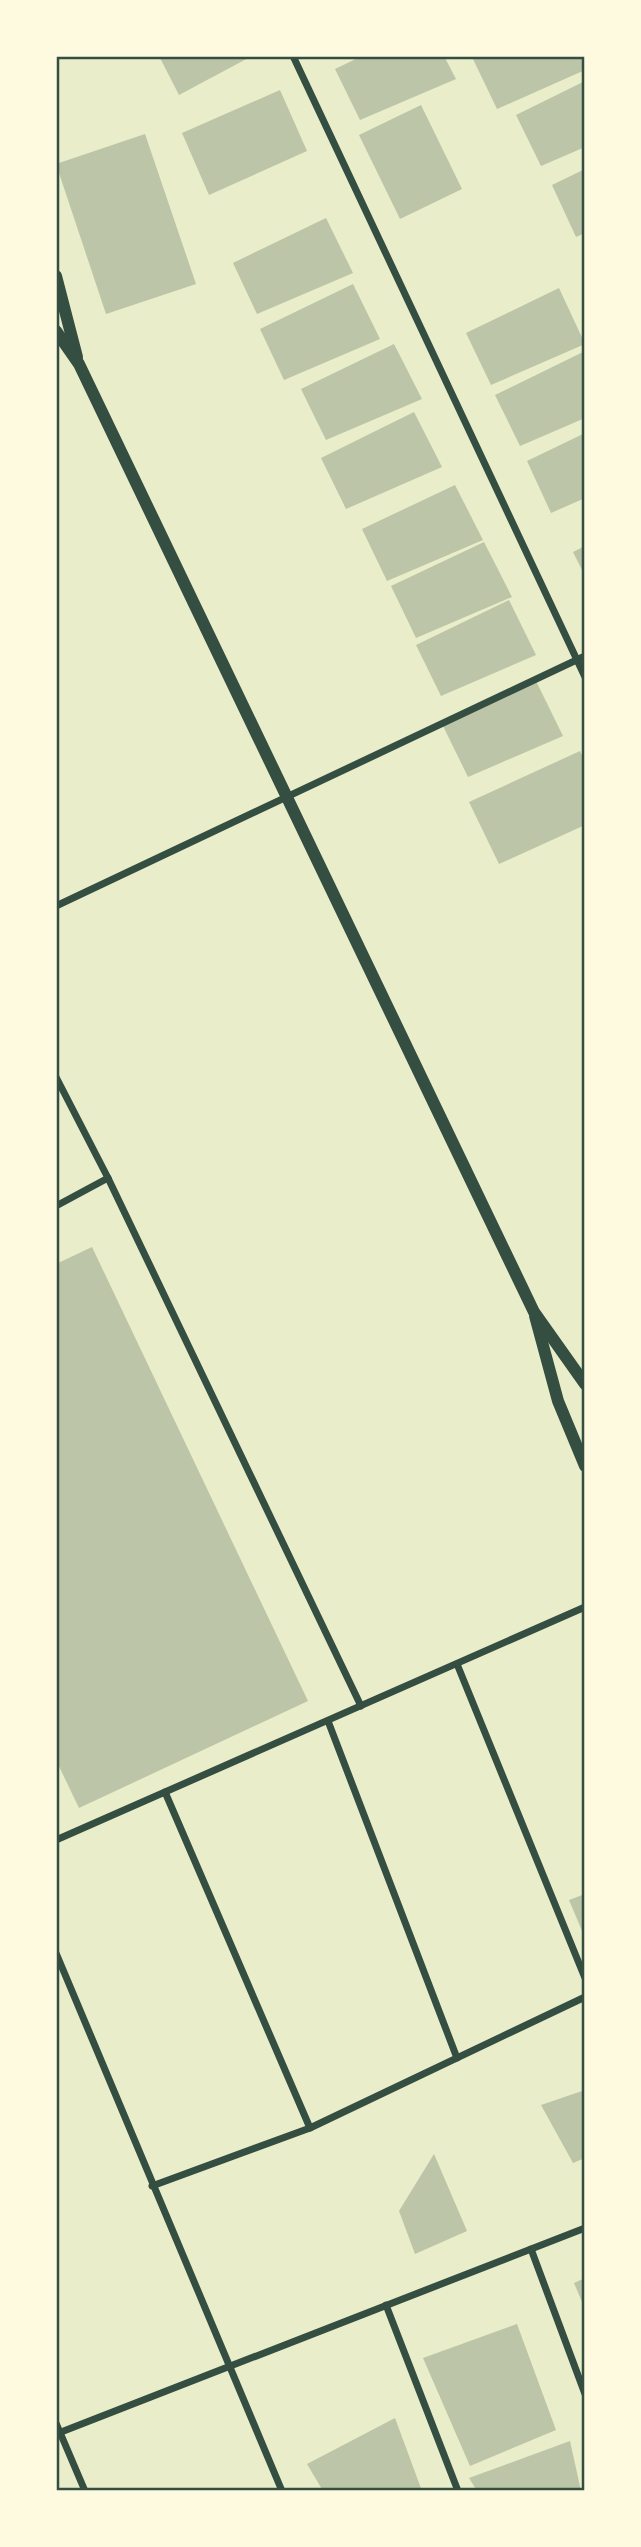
<svg xmlns="http://www.w3.org/2000/svg" width="641" height="2547" font-family="Cabin,sans-serif">
<style>
.building{fill:#bcc5a7}
.lines{fill:none;stroke-linecap:round;stroke-linejoin:round}
.minor{stroke:#344e41;stroke-width:7}
.tertiary{stroke:#344e41;stroke-width:12}
.neatline{fill:none;stroke:#344e41;stroke-width:2.5}
</style>
<rect width="100%" height="100%" fill="#e9edc9"/>
<!-- building -->
<g class="building">
<polygon points="159,56 252,56 179,95"/>
<polygon points="362,56 444,56 456,79 360,120 335,69"/>
<polygon points="475,56 585,56 585,70 497,109 472,57"/>
<polygon points="585,81 585,147 541,166 516,115"/>
<polygon points="280,90 307,151 209,195 182,133"/>
<polygon points="421,105 462,189 400,219 359,135"/>
<polygon points="145,134 196,284 106,314 56,164"/>
<polygon points="585,169 585,233 576,237 552,185"/>
<polygon points="326,218 353,273 257,314 233,263"/>
<polygon points="353,284 380,339 284,380 260,329"/>
<polygon points="559,288 585,344 491,385 466,333"/>
<polygon points="394,344 422,399 326,440 301,389"/>
<polygon points="585,351 585,418 520,446 495,395"/>
<polygon points="414,412 442,467 346,509 321,458"/>
<polygon points="585,433 585,498 551,513 527,461"/>
<polygon points="455,485 483,540 387,581 362,529"/>
<polygon points="484,542 512,597 416,638 391,586"/>
<polygon points="585,546 585,576 573,552"/>
<polygon points="509,600 536,655 441,696 416,645"/>
<polygon points="536,681 563,736 468,777 443,726"/>
<polygon points="580,751 585,762 585,825 499,864 469,802"/>
<polygon points="92,1247 308,1701 79,1808 56,1760 56,1264"/>
<polygon points="585,1894 585,1938 569,1900"/>
<polygon points="585,2090 585,2158 573,2163 541,2105"/>
<polygon points="434,2154 467,2231 415,2254 399,2211"/>
<polygon points="585,2278 585,2309 574,2283"/>
<polygon points="517,2324 556,2430 470,2466 423,2358"/>
<polygon points="395,2418 422,2491 323,2491 307,2464"/>
<polygon points="570,2441 581,2491 477,2491 469,2478"/>
</g>
<g class="lines">
<!-- minor -->
<g class="minor">
<polyline points="293,56 585,677"/>
<polyline points="56,906 585,656"/>
<polyline points="56,1077 108,1178 361,1706"/>
<polyline points="56,1206 108,1178"/>
<polyline points="457,1664 585,1978"/>
<polyline points="328,1721 457,2058"/>
<polyline points="165,1792 310,2128"/>
<polyline points="56,1840 585,1607"/>
<polyline points="56,1953 282,2491"/>
<polyline points="152,2186 310,2128 585,1997"/>
<polyline points="531,2249 585,2394"/>
<polyline points="386,2305 458,2491"/>
<polyline points="56,2423 85,2491"/>
<polyline points="56,2434 585,2228"/>
</g>
<!-- tertiary -->
<g class="tertiary">
<polyline points="56,276 77,357"/>
<polyline points="56,331 79,364 534,1312 585,1384"/>
<polyline points="535,1316 558,1401 585,1466"/>
</g>
</g>
<!-- border -->
<rect width="641" height="2547" fill="none" stroke="#fefae0" stroke-width="116"/>
<rect x="58" y="58" width="525" height="2431" class="neatline"/>
</svg>
